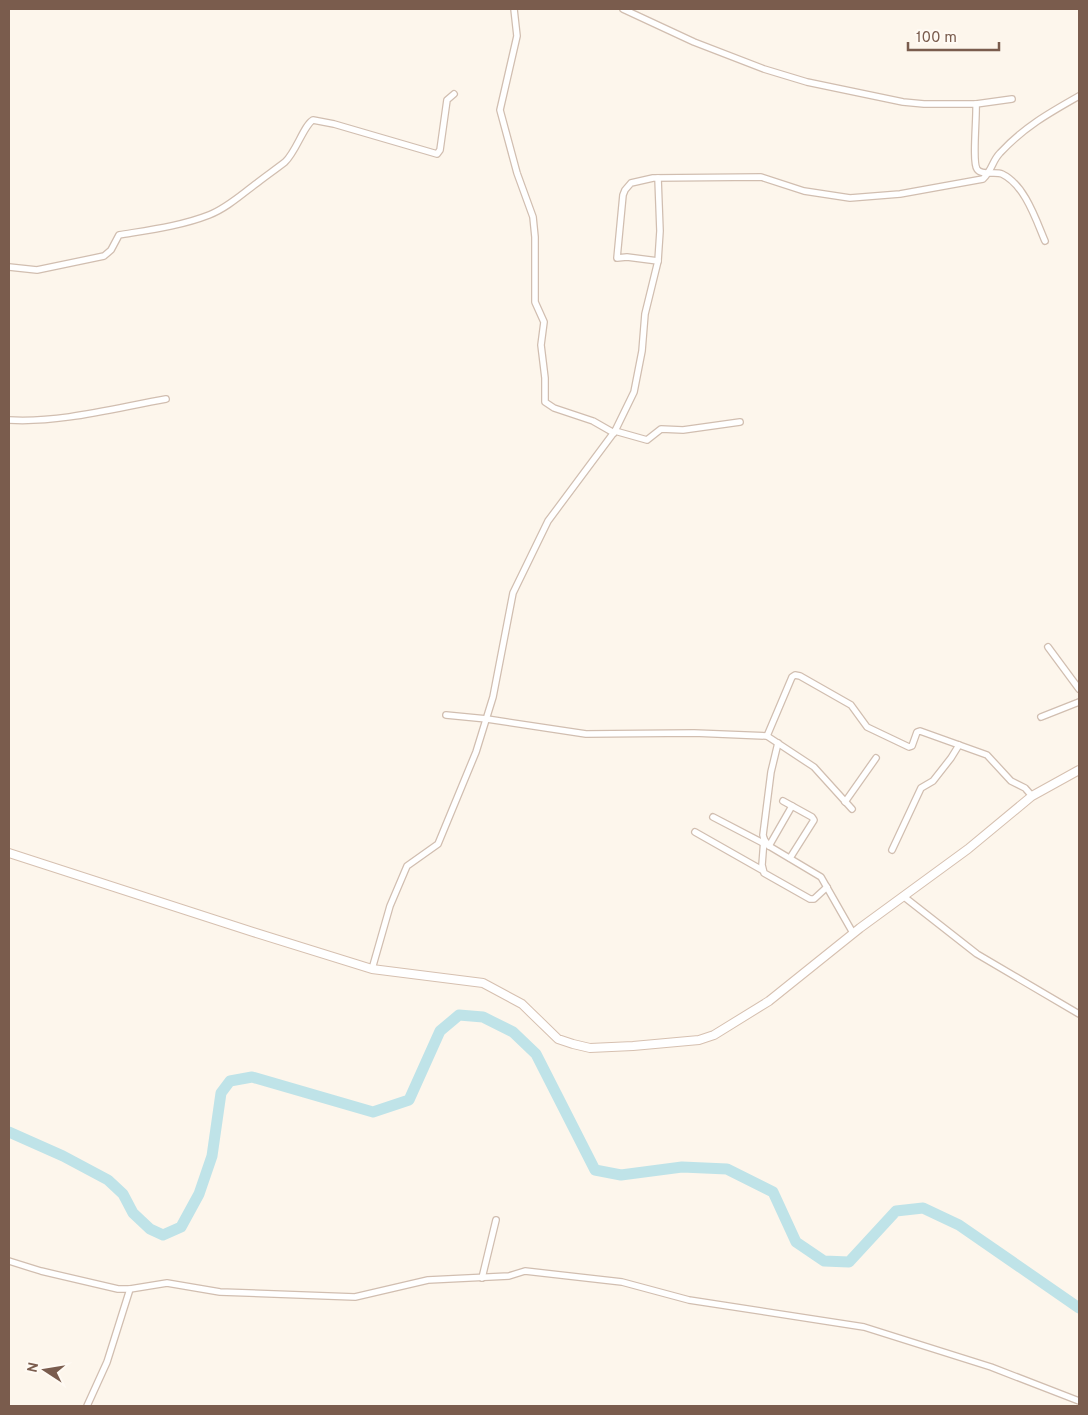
<svg xmlns="http://www.w3.org/2000/svg" width="1088" height="1415" font-family="Overpass,sans-serif">
<style>
.lines{fill:none;stroke-linecap:round;stroke-linejoin:round}
.river{stroke:#bfe3e8;stroke-width:11}
.street-casing{stroke:#d1beb0;stroke-width:8}
.secondary-casing{stroke:#d6c0b0;stroke-width:10}
.street{stroke:#fff;stroke-width:5.5}
.secondary{stroke:#fff;stroke-width:8}
</style>
<rect width="100%" height="100%" fill="#fdf6ec"/>
<g class="lines">
<!-- river -->
<polyline class="river" points="9,1132 63,1156 108,1180 123,1194 133,1213 150,1229 163,1235 181,1227 199,1194 212,1156 221,1093 230,1081 252,1077 373,1112 409,1100 440,1031 459,1015 483,1017 513,1032 536,1054 595,1170 621,1175 682,1167 727,1169 773,1192 796,1242 824,1261 849,1262 896,1211 923,1208 959,1225 1079,1308"/>
<defs>
<g id="street">
<polyline points="514,9 517,36 500,110 517,173 533,217 535,237 535,302 544,322 541,345 545,378 545,402 554,408 593,421 614,433"/>
<path d="M623,9L694,42L764,69L807,82L903,102L924,104H976C977,116 972,162 977,169C981,176 996,171 1002,174C1025,185 1036,220 1045,241"/>
<polyline points="976,104 1012,99"/>
<polyline points="658,261 660,231 658,178"/>
<path d="M9,267L37,270L104,256L111,250L119,235C149,230 181,226 209,215C227,208 242,194 257,183C266,176 276,169 285,162C296,152 304,125 313,120L334,124L437,154L440,150L447,100L454,94"/>
<path d="M9,420C61,423 115,408 166,399"/>
<polyline points="615,431 647,440 661,429 683,430 740,422"/>
<polyline points="1048,647 1079,689"/>
<polyline points="446,715 487,719 586,734 694,733 767,736 814,767 852,809"/>
<polyline points="1041,717 1079,702"/>
<polyline points="767,736 792,677 795,675 800,676 851,705 867,727 909,747 912,746 917,732 920,731 987,755 1011,781 1025,788 1032,796"/>
<polyline points="778,743 771,772 763,835 764,839 769,846 821,877 853,933"/>
<polyline points="783,801 812,817 814,820 790,858"/>
<polyline points="845,802 876,758"/>
<polyline points="713,817 763,843"/>
<polyline points="695,832 762,870"/>
<polyline points="764,839 762,865 764,873 810,899 814,899 827,887"/>
<polyline points="769,846 792,806"/>
<polyline points="892,850 921,788 933,781 951,758 959,745"/>
<polyline points="903,896 977,954 1079,1014"/>
<path d="M372,969L390,906L407,866L438,844L476,752L493,697L513,593L548,521L615,431L634,392L642,351L645,314L658,261L627,257L617,258L623,195L625,190L631,183L653,178L761,177L804,191L850,198L900,194L983,179C993,169 992,161 1000,153C1024,127 1049,113 1079,96"/>
<polyline points="9,1261 41,1271 118,1289 130,1289 167,1283 220,1292 355,1297 428,1280 509,1276 525,1271 622,1282 689,1300 864,1327 991,1367 1079,1401"/>
<polyline points="482,1278 496,1220"/>
<polyline points="87,1406 107,1362 130,1289"/>
</g>
<polyline id="secondary" points="9,853 253,932 372,969 483,983 522,1004 558,1039 573,1044 590,1048 633,1046 699,1040 714,1035 769,1001 860,928 968,849 1032,796 1079,770"/>
</defs>
<!-- street casing -->
<use href="#street" class="street-casing"/>
<!-- secondary casing -->
<use href="#secondary" class="secondary-casing"/>
<!-- street -->
<use href="#street" class="street"/>
<!-- secondary -->
<use href="#secondary" class="secondary"/>
</g>
<!-- border -->
<rect width="1088" height="1415" fill="none" stroke="#7a5c4d" stroke-width="20"/>
<!-- north arrow -->
<g transform="translate(45 1370) rotate(282)" stroke="#fffaf3" stroke-width="4" paint-order="stroke">
<path d="M0-4L9 19L0 12L-9 19Z" fill="#7a5c4d"/>
<text y="-8" font-size="14" font-weight="bold" text-anchor="middle" fill="#7a5c4d">N</text>
</g>
<!-- scale -->
<path d="M908 42v8h91v-8" fill="none" stroke="#7a5c4d" stroke-width="2.5"/>
<text x="916" y="42" font-size="15" fill="#7a5c4d" stroke="#fffaf3" stroke-width="4" paint-order="stroke">100 m</text>
</svg>
